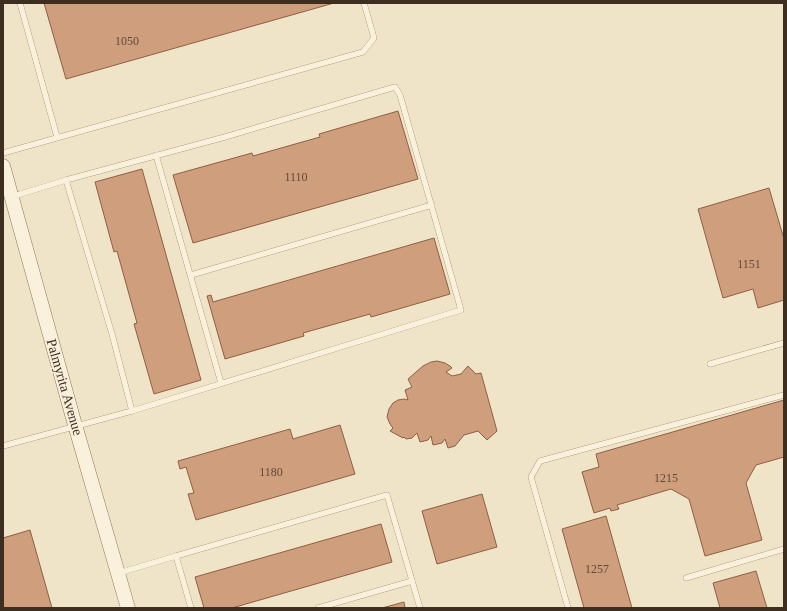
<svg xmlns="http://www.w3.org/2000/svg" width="787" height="611" font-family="Georgia,serif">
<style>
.building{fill:#cf9f7d;stroke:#8d5f41}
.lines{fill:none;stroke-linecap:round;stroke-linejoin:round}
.service-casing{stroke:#8d765c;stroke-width:6}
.tertiary-casing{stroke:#8d765c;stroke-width:15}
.service{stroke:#faf1dc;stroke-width:5.5}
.tertiary{stroke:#faf1dc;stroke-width:14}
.labels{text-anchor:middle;stroke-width:3;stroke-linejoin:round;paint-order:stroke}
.number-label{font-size:12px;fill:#624a37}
.street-label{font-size:14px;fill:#3d2e20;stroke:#f7eed8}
</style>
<rect width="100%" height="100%" fill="#f0e4c8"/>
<!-- building -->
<g class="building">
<polygon points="44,3 334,3 66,79"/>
<polygon points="398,111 418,179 193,243 173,175 252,153 253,156 320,137 319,134"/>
<polygon points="142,169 201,380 154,394 134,324 137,323 117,251 114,252 95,182"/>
<polygon points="769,188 784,239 784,300 758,308 753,289 723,298 698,209"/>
<polygon points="434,238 450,294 371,317 370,314 303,333 304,336 225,359 207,296 211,295 213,302"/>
<polygon points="437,361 445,363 450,366 452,368 446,372 452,376 461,374 468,366 476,374 481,373 497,431 487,440 478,431 464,435 455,446 448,448 445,439 442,443 433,445 431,436 428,440 420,442 417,433 412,438 406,439 404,437 403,438 390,431 393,428 390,424 387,417 389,409 393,403 398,400 404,399 408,400 405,390 412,387 408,379 423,366 431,362"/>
<polygon points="784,400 784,457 756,465 746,483 762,540 705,556 689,499 671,489 617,505 619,509 611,511 610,508 594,513 582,472 599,467 596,454"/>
<polygon points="340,425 355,474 196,520 188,494 194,493 186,467 180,469 178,461 290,429 293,439"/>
<polygon points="482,494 497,547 437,564 422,511"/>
<polygon points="606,516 632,608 584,608 562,529"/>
<polygon points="381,524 392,562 232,608 204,608 195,577"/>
<polygon points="30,530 52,608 3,608 3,538"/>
<polygon points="756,571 767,608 720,608 713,583"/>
<polygon points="404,602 405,608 382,608"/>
</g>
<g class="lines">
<defs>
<g id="service">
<polyline points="20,3 57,137"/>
<polyline points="3,153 363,52 374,38 364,3"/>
<polyline points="156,155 221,383"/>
<polyline points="66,180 112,334 132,411"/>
<polyline points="191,275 432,205"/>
<polyline points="710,364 784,343"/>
<polyline points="3,446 132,411 461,310 400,95 395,87 225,137 66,180 11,197"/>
<polyline points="176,556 387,495 420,608"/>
<polyline points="119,573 176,556 191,608"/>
<polyline points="686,578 784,549"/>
<polyline points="318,608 412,581"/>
<polyline points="568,608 531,477 540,461 784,395"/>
</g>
<polyline id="tertiary" points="3,166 75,425 128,608"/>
</defs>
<!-- service casing -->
<use href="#service" class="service-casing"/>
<!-- tertiary casing -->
<use href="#tertiary" class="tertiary-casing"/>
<!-- service -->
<use href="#service" class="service"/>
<!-- tertiary -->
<use href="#tertiary" class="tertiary"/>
</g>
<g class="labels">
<!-- number labels -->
<g class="number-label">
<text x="127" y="45">1050</text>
<text x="296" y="181">1110</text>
<text x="749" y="268">1151</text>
<text x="271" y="476">1180</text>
<text x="666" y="482">1215</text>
<text x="597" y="573">1257</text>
</g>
<!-- street labels -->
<g class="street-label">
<text transform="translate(65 387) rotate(74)" y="5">Palmyrita Avenue</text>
</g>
</g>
<!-- border -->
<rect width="787" height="611" fill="none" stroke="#3d2e20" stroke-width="8"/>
</svg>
